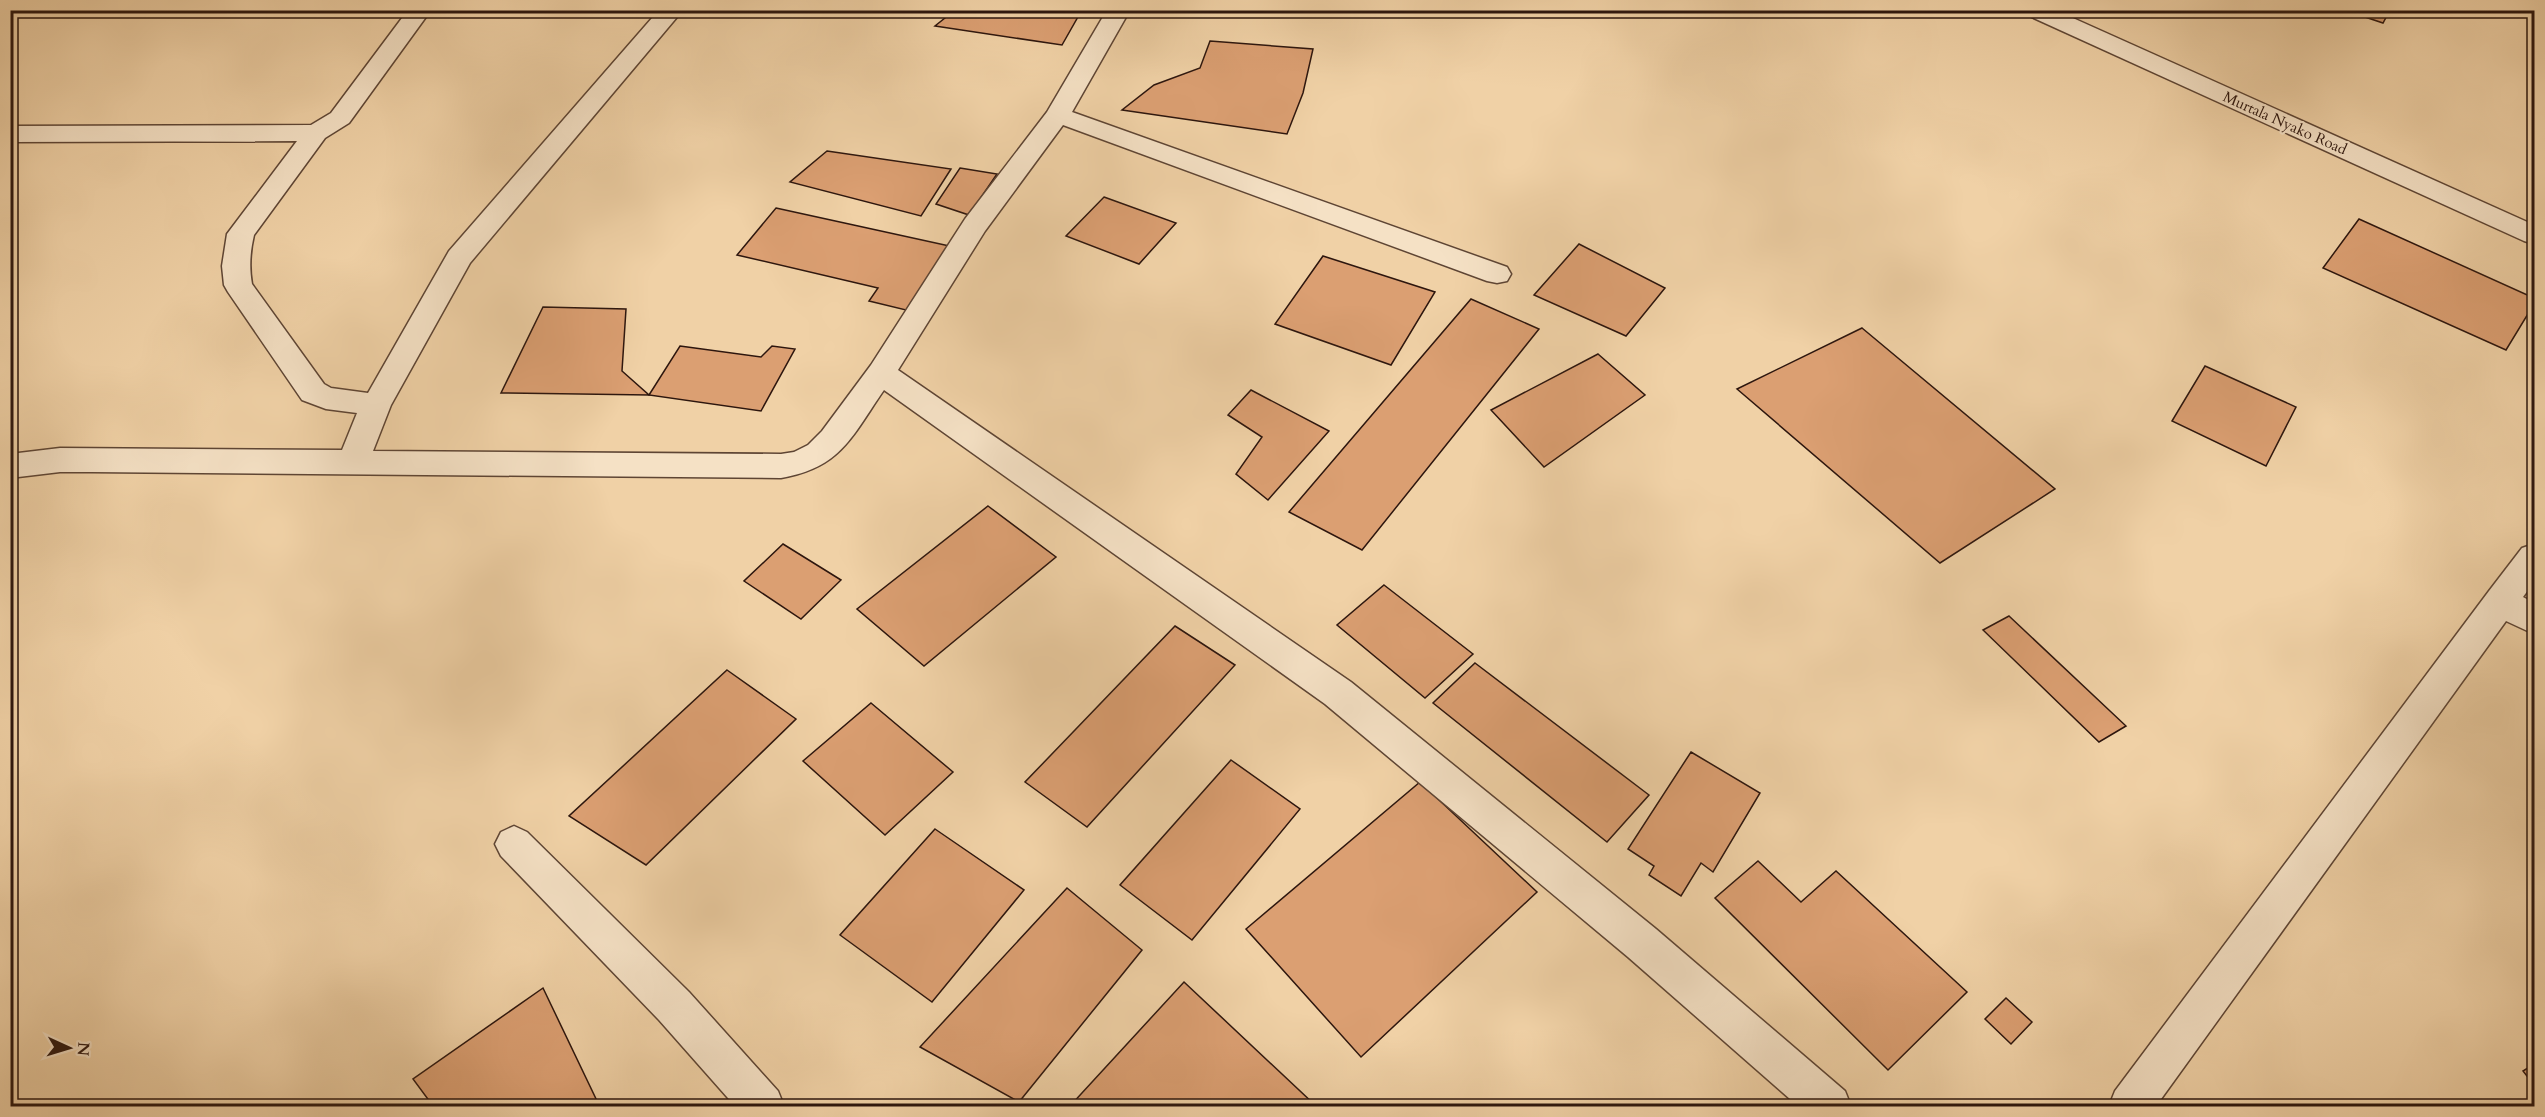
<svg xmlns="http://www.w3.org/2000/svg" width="2545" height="1117" font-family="Cardo,serif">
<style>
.building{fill:#db9f72;stroke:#2d160e;stroke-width:1.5}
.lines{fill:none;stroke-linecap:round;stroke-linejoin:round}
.minor-casing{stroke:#5e4534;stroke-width:3}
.minor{fill:#f5e1c5;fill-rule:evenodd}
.labels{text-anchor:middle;stroke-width:4.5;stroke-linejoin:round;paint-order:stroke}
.far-street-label{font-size:15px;fill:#2d160e;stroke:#f5e1c5}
</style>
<rect width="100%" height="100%" fill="#f0d1a6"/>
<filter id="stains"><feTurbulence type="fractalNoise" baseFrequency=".00333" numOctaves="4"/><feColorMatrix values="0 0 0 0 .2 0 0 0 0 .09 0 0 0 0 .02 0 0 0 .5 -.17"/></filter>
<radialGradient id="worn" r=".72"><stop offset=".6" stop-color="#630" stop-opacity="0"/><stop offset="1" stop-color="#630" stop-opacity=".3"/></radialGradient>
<!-- building -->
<g class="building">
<polygon points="955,10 1050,10 1079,15 1062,45 935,26"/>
<polygon points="2344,10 2390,10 2383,23"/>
<polygon points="1210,41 1313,49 1303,93 1287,134 1122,110 1154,85 1200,68"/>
<polygon points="827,151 951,169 921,216 790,182"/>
<polygon points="960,168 997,174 969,215 936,204"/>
<polygon points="1104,197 1176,223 1139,264 1066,236"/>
<polygon points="776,208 954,247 910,311 869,301 878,288 737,255"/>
<polygon points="2359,219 2534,298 2534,304 2506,350 2323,268"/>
<polygon points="1579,244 1665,288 1626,336 1534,295"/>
<polygon points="1323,256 1435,292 1391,365 1275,324"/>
<polygon points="1471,299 1539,329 1362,550 1289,512"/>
<polygon points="543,307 626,309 622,371 649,395 501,393"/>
<polygon points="1862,328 2055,489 1940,563 1737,389"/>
<polygon points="680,346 761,357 772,346 795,349 761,411 649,395"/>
<polygon points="1598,354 1645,395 1544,467 1491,410"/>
<polygon points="2205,366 2296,407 2266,466 2172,421"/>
<polygon points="1251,390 1329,431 1268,500 1236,474 1262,437 1228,415"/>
<polygon points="988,506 1056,557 924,666 857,609"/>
<polygon points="783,544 841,580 801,619 744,581"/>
<polygon points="1384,585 1473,654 1425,698 1337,625"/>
<polygon points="2009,616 2126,726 2099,742 1983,630"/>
<polygon points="1175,626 1235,665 1087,827 1025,782"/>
<polygon points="1475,663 1649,795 1607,842 1433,703"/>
<polygon points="727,670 796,719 646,865 569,816"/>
<polygon points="871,703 953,772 885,835 803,761"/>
<polygon points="1691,752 1760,793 1713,872 1701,863 1681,896 1649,875 1654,866 1628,849"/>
<polygon points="1231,760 1300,809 1192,940 1120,885"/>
<polygon points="1420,782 1537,892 1361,1057 1246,929"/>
<polygon points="935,829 1024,890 932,1002 840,935"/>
<polygon points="1758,861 1801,902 1836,871 1967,992 1888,1070 1715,898"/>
<polygon points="1067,888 1142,950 1019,1102 920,1047"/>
<polygon points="1184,982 1316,1106 1070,1106"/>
<polygon points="543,988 598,1103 594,1106 433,1106 413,1079"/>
<polygon points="2006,998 2032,1022 2011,1044 1985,1019"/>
<polygon points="2534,1064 2534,1085 2523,1071"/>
</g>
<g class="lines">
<defs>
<g id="minor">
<path d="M408,10H431L349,123L325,138L254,235C250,252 249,267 252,284L324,384L331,388L368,393L449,251L659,10H683L470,263L391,405L373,451L781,454L794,452L808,445L822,431L871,365L965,219L1047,112L1107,10H1130L1072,112L1507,267L1511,274L1507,281L1497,283L1487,281L1063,125L985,231L898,370L1351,682L1656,929L1845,1091L1851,1106H1798L1628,957L1325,704L884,390C852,436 841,468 781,478L92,472H60L10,478V454L60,448L342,450L357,413L326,409L302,400L228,292L224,285L222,266L227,234L297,141L10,142V126L311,125L331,113Z"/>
<polygon points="2024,10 2055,10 2534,225 2534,244 2524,241 2027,15"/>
<polygon points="2534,544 2534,582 2523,597 2534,603 2534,634 2506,621 2156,1106 2109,1106 2115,1091 2489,591 2522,548"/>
<polygon points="514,826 527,832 689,992 778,1091 784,1106 735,1106 659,1020 501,856 495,844 501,832"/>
</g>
</defs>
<!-- minor casing -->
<use href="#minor" class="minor-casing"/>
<!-- minor -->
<use href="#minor" class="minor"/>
</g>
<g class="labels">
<!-- far-street labels -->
<g class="far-street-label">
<text transform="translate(2285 123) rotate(24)" y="5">Murtala Nyako Road</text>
</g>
</g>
<!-- margin -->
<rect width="2545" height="1117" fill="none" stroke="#f0d1a6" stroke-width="36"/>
<rect x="12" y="12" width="2521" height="1093" fill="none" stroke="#2d160e" stroke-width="3"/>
<rect x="18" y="18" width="2509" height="1081" fill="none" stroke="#2d160e" stroke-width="1.5"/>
<!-- north arrow -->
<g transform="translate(69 1048) rotate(94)" stroke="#f5e1c5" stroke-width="4.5" paint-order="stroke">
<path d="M0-4.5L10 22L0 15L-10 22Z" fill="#2d160e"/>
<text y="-9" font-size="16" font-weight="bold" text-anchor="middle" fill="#2d160e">N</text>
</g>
<rect width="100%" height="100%" filter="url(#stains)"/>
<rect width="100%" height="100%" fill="url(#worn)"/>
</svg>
